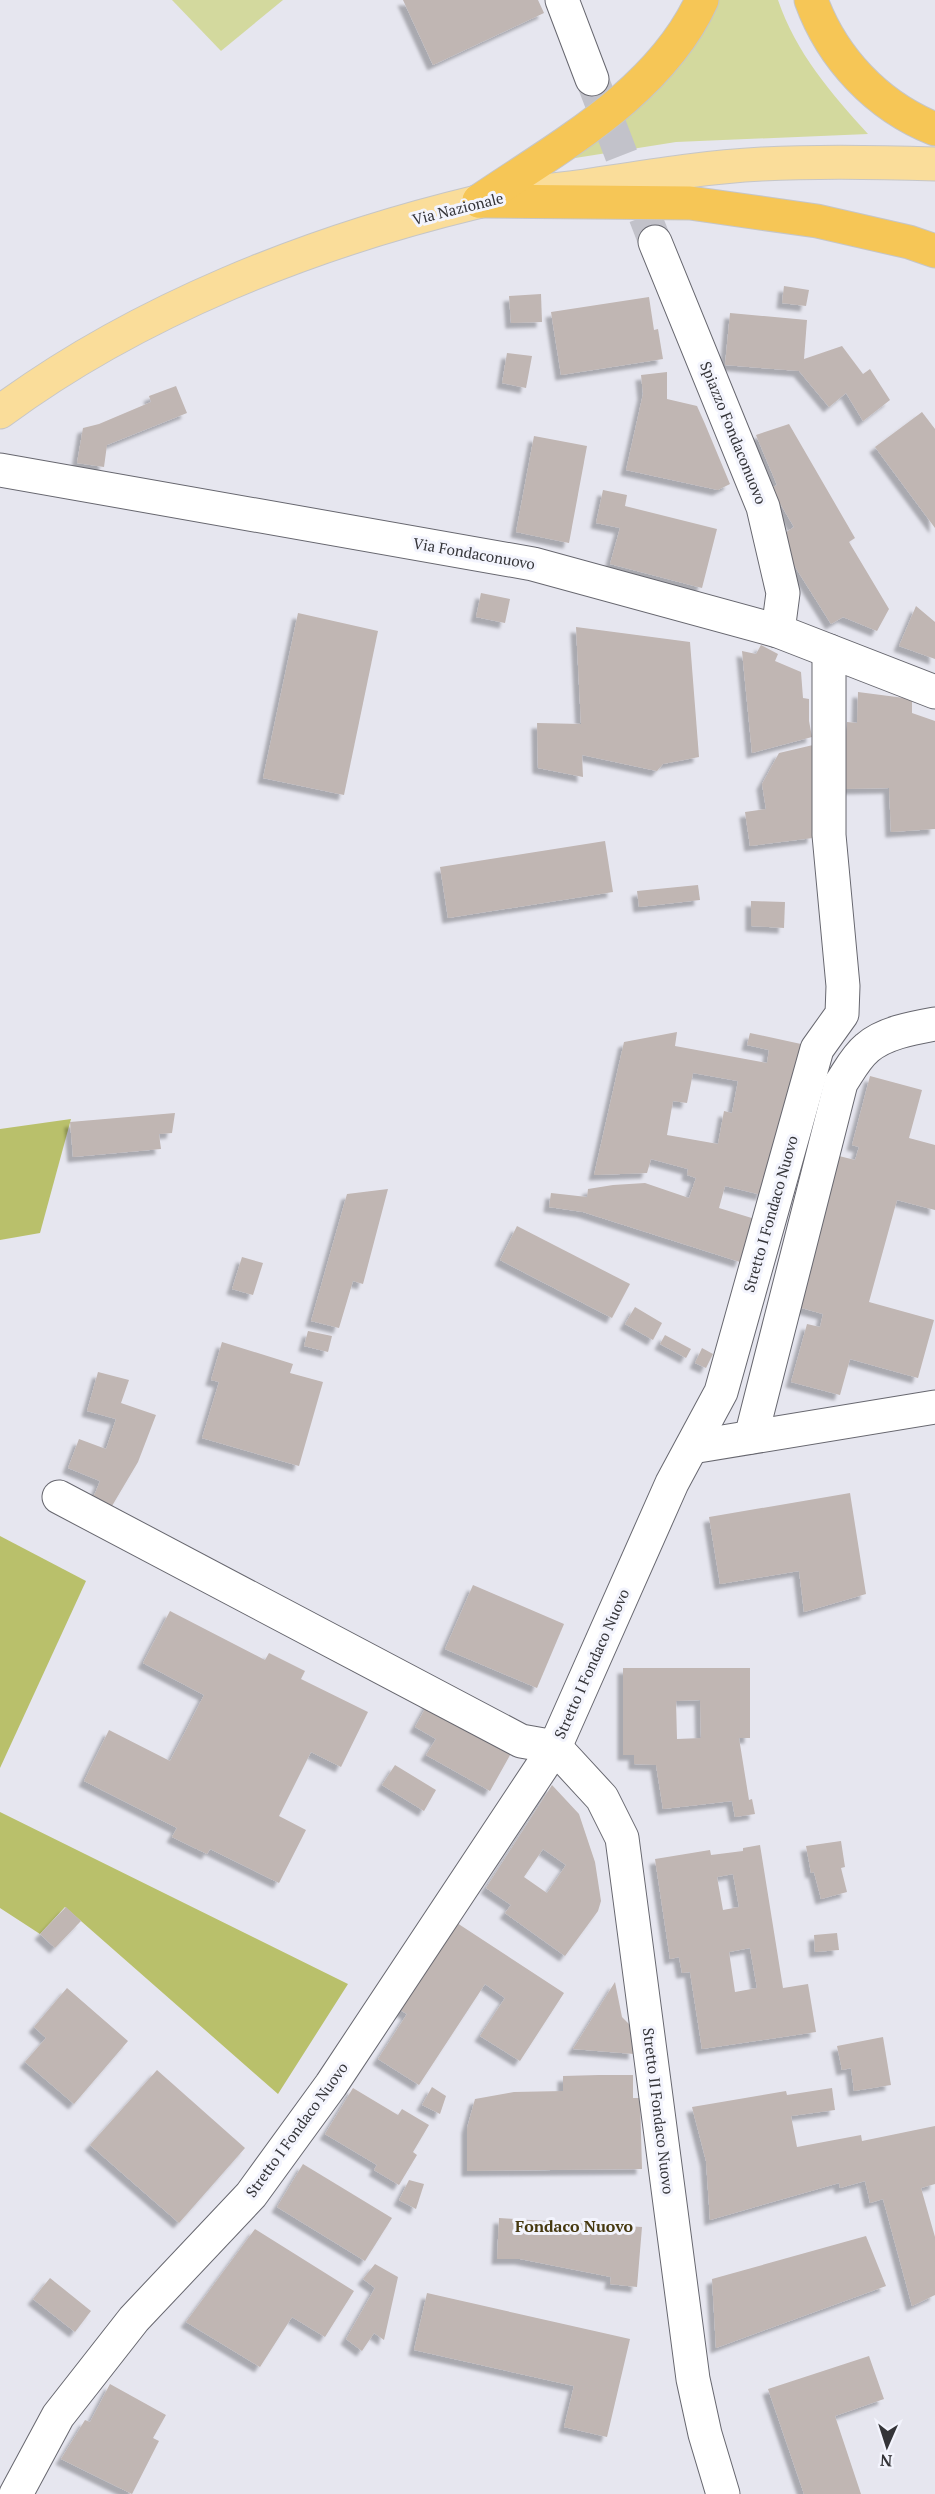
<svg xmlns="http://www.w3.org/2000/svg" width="935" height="2494" font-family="'PT Serif',serif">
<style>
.green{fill:#d3d99e}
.forest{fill:#b9c06b}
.building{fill:#c0b6b3;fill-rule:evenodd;filter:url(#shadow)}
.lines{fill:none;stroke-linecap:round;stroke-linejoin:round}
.street-tunnel{stroke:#c2c2ca;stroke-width:33;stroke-dasharray:33 16;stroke-linecap:butt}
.street-casing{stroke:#67676f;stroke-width:35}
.secondary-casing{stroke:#67676f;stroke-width:35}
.primary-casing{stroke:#c6c6c7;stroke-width:35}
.highway-casing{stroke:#c6c6c7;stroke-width:35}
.street{stroke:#fff;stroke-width:33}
.secondary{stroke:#fff;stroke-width:33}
.primary{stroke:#fadd9a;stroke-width:33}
.highway{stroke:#f6c656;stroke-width:33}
.labels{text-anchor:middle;stroke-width:6;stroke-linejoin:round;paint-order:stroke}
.street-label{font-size:15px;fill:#343438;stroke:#f3f4fd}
.neighbourhood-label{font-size:16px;font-weight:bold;fill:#463910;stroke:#f3f4fd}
</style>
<defs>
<filter id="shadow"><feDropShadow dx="-5.5" dy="5.5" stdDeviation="1.5" flood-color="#0004"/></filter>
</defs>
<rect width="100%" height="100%" fill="#e6e6ef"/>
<!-- green -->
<g class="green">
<polygon points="172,0 283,0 221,51"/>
<path d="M719,0H778C796,53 831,93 868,134L676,142L569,159L642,105L677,66Z"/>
</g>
<!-- forest -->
<g class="forest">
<polygon points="71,1119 40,1233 0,1240 0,1129"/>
<polygon points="0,1536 86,1581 0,1768"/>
<polygon points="0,1812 348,1984 278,2094 65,1907 40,1934 0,1908"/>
</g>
<!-- building -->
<g class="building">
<polygon points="403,0 538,0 544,13 433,65"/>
<polygon points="784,286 809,290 806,306 782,303"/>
<polygon points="541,294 542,322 511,323 509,296"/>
<polygon points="649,297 654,330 658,329 663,359 561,375 551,312"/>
<polygon points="730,313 807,320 804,359 842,346 863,374 870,369 890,400 863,421 846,393 829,407 799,371 725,365"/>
<polygon points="507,353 532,356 526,388 502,383"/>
<polygon points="667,372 667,399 697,406 705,424 730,484 718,490 626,470 643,394 641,375"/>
<polygon points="176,386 187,413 107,445 104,467 77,463 83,428 99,424 151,402 149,396"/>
<polygon points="922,412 935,429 935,528 875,447"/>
<polygon points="789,424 855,538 849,542 889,609 877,631 843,617 831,624 777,538 794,527 771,488 777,485 756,435"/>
<polygon points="534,436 587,446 569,543 516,532"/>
<polygon points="603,490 627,495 625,506 717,529 702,588 610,564 620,528 596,523"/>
<polygon points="481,593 510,599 505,623 476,617"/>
<polygon points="916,606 935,622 935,659 899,646"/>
<polygon points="298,613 378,631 344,795 263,778"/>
<polygon points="576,627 690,642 699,757 663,764 657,771 582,755 583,777 538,768 537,723 581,724"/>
<polygon points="761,645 778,654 775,661 801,672 803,698 809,699 809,721 812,737 752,753 742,651 756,654"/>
<polygon points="858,692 912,699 912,713 935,721 935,829 891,832 889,788 843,789 847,722 857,723"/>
<polygon points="813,745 813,838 750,846 745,812 766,809 762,784 779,753"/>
<polygon points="605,841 613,892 448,918 440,867"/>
<polygon points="698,885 700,900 639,907 637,891"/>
<polygon points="751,901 785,902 784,928 751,926"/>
<path d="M677,1032L675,1046L767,1063L769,1050L747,1045L750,1033L801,1044L762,1195L725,1186L719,1208L755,1219L740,1262L583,1212L549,1207L551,1193L587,1197L588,1189L613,1185L645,1183L689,1198L696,1178L687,1175L688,1169L651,1159L647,1173L594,1175L624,1042ZM693,1073L738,1081L732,1113L724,1111L718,1144L667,1135L673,1101L687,1103Z"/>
<polygon points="870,1076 922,1090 909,1138 935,1145 935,1210 897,1200 869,1302 934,1320 918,1378 850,1359 840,1395 791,1382 807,1324 820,1327 823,1314 798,1307 839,1156 855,1160 859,1147 852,1145"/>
<polygon points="175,1113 172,1133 159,1134 161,1149 73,1157 70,1122"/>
<polygon points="388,1189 363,1284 353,1281 339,1328 311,1321 347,1194"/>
<polygon points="517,1226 630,1284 612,1318 500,1260"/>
<polygon points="242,1257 263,1263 253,1295 232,1289"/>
<polygon points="635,1307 662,1323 653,1340 625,1324"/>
<polygon points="308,1331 332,1336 328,1352 304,1346"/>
<polygon points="665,1335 691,1349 686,1358 660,1344"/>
<polygon points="222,1342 293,1364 290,1373 323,1382 299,1466 202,1438 219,1382 211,1380"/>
<polygon points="702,1348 713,1354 706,1368 695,1363"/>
<polygon points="98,1372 129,1380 121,1403 156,1415 138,1462 109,1511 91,1503 100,1481 68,1468 79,1439 106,1449 116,1419 87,1411"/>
<polygon points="850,1493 866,1594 804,1612 799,1571 720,1584 709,1517"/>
<polygon points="473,1585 564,1624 537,1688 445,1649"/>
<polygon points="170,1611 265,1660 269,1653 305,1671 301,1679 368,1712 341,1767 311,1752 279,1816 306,1830 279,1883 210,1849 207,1854 172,1837 177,1828 84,1781 109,1730 170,1761 204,1695 143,1663"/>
<path d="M623,1668H750V1738H739L749,1800L752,1799L755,1814L735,1817L732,1801L663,1809L656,1765L634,1764V1755H623ZM700,1700L701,1738L677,1739L676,1701Z"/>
<polygon points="430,1700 514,1748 490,1791 426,1755 436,1739 415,1727"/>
<polygon points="395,1765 436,1790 424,1811 382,1785"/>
<path d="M552,1785L579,1814L595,1862L601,1901L598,1911L565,1956L505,1913L511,1905L486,1888ZM543,1849L566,1865L547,1893L524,1877Z"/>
<polygon points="841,1841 845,1867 841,1868 847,1892 821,1899 814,1872 811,1873 806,1846"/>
<path d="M760,1845L783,1988L808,1984L816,2032L702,2049L690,1972L682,1973L679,1957L670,1959L655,1859L710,1850L711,1855L743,1851V1848ZM733,1874L739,1907L723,1910L717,1877ZM750,1948L757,1988L735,1992L729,1952Z"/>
<polygon points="66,1907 81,1921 55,1948 40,1934"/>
<polygon points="457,1923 564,1993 520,2061 480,2036 505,1998 485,1984 419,2085 378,2059 407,2014 400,2010"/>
<polygon points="837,1933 839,1950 815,1952 814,1935"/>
<polygon points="615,1982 622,2017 634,2029 634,2054 573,2049"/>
<polygon points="67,1988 128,2041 74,2104 25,2062 46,2038 34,2027"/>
<polygon points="883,2037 891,2085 854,2091 851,2068 842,2070 837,2046"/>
<polygon points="157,2070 245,2148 179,2223 90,2145"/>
<polygon points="599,2075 633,2075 633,2098 640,2098 642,2169 467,2171 467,2128 475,2099 514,2092 563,2091 563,2076"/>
<polygon points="432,2087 446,2096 440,2114 422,2105"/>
<polygon points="353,2088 398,2115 402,2109 429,2125 413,2152 417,2155 399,2185 374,2170 377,2165 325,2134"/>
<polygon points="832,2088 835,2110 791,2116 797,2147 861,2135 862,2141 935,2126 935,2184 921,2188 935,2237 935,2295 912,2306 883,2199 870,2203 865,2181 840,2188 839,2183 710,2220 706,2161 692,2107 786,2091 787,2095"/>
<polygon points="303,2164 392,2218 365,2261 277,2207"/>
<polygon points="409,2180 424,2184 416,2209 399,2200"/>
<polygon points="499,2218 642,2227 637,2287 610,2284 611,2277 520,2259 497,2259"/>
<polygon points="255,2229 354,2291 325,2337 292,2317 260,2367 186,2322"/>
<polygon points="866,2236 886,2286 716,2348 712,2279"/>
<polygon points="375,2264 398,2277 384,2340 374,2333 362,2351 346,2339 375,2288 363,2279"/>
<polygon points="50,2278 91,2311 75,2332 33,2299"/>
<polygon points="427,2293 630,2339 607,2437 564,2427 574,2386 414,2350"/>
<polygon points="869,2356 884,2399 835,2416 861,2494 804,2494 768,2389"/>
<polygon points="110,2384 166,2415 153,2438 159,2441 132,2494 61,2459 85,2420 90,2422"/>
</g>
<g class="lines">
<!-- street-tunnel -->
<polyline class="street-tunnel" points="592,79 655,242"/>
<defs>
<g id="street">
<polyline points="562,0 592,79"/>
<polyline points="655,242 763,507 783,593 778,631"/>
<path d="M751,1437L841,1083C849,1071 856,1057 867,1048C884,1033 913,1028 935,1024"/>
<polyline points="692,1447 935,1407"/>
<polyline points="59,1497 521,1741 555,1747"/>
<polyline points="555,1747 602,1798 622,1838 693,2379 705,2434 723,2494"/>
<polyline points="16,2494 58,2416 134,2319 251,2195 331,2085 555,1747 672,1483 721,1392 817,1049 842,1014 843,986 829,835 829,651"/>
</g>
<polyline id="secondary" points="0,470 533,564 778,631 935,692"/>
<path id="primary" d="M0,412C138,310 311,242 477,202C512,193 550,191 585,186C644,177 703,167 762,164C820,161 877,162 935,164"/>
<g id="highway">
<path d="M811,0C832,58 877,106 935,129"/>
<polyline points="479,201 690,203 817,221 909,242 935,251"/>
<path d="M479,201C560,146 660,92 702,0"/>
</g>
</defs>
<!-- street casing -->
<use href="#street" class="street-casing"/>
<!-- secondary casing -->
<use href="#secondary" class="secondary-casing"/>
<!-- primary casing -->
<use href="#primary" class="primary-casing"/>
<!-- highway casing -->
<use href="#highway" class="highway-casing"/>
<!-- street -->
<use href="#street" class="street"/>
<!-- secondary -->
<use href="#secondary" class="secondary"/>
<!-- primary -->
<use href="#primary" class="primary"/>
<!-- highway -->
<use href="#highway" class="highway"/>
</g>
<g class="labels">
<!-- street labels -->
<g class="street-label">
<text transform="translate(458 209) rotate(-14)" y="5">Via Nazionale</text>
<text transform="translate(733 433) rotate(68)" y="5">Spiazzo Fondaconuovo</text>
<text transform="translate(474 554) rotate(10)" y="5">Via Fondaconuovo</text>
<text transform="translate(771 1214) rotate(-74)" y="5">Stretto I Fondaco Nuovo</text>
<text transform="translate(592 1664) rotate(-66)" y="5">Stretto I Fondaco Nuovo</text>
<text transform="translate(658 2111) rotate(83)" y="5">Stretto II Fondaco Nuovo</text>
<text transform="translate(297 2130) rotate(-54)" y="5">Stretto I Fondaco Nuovo</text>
</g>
<!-- neighbourhood labels -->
<g class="neighbourhood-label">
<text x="574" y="2232">Fondaco Nuovo</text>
</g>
</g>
<!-- north arrow -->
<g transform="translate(887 2446) rotate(183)" stroke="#f3f4fd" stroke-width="4.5" paint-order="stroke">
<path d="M0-4.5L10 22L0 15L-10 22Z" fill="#343438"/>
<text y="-9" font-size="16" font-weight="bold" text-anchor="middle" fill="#343438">N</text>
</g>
</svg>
